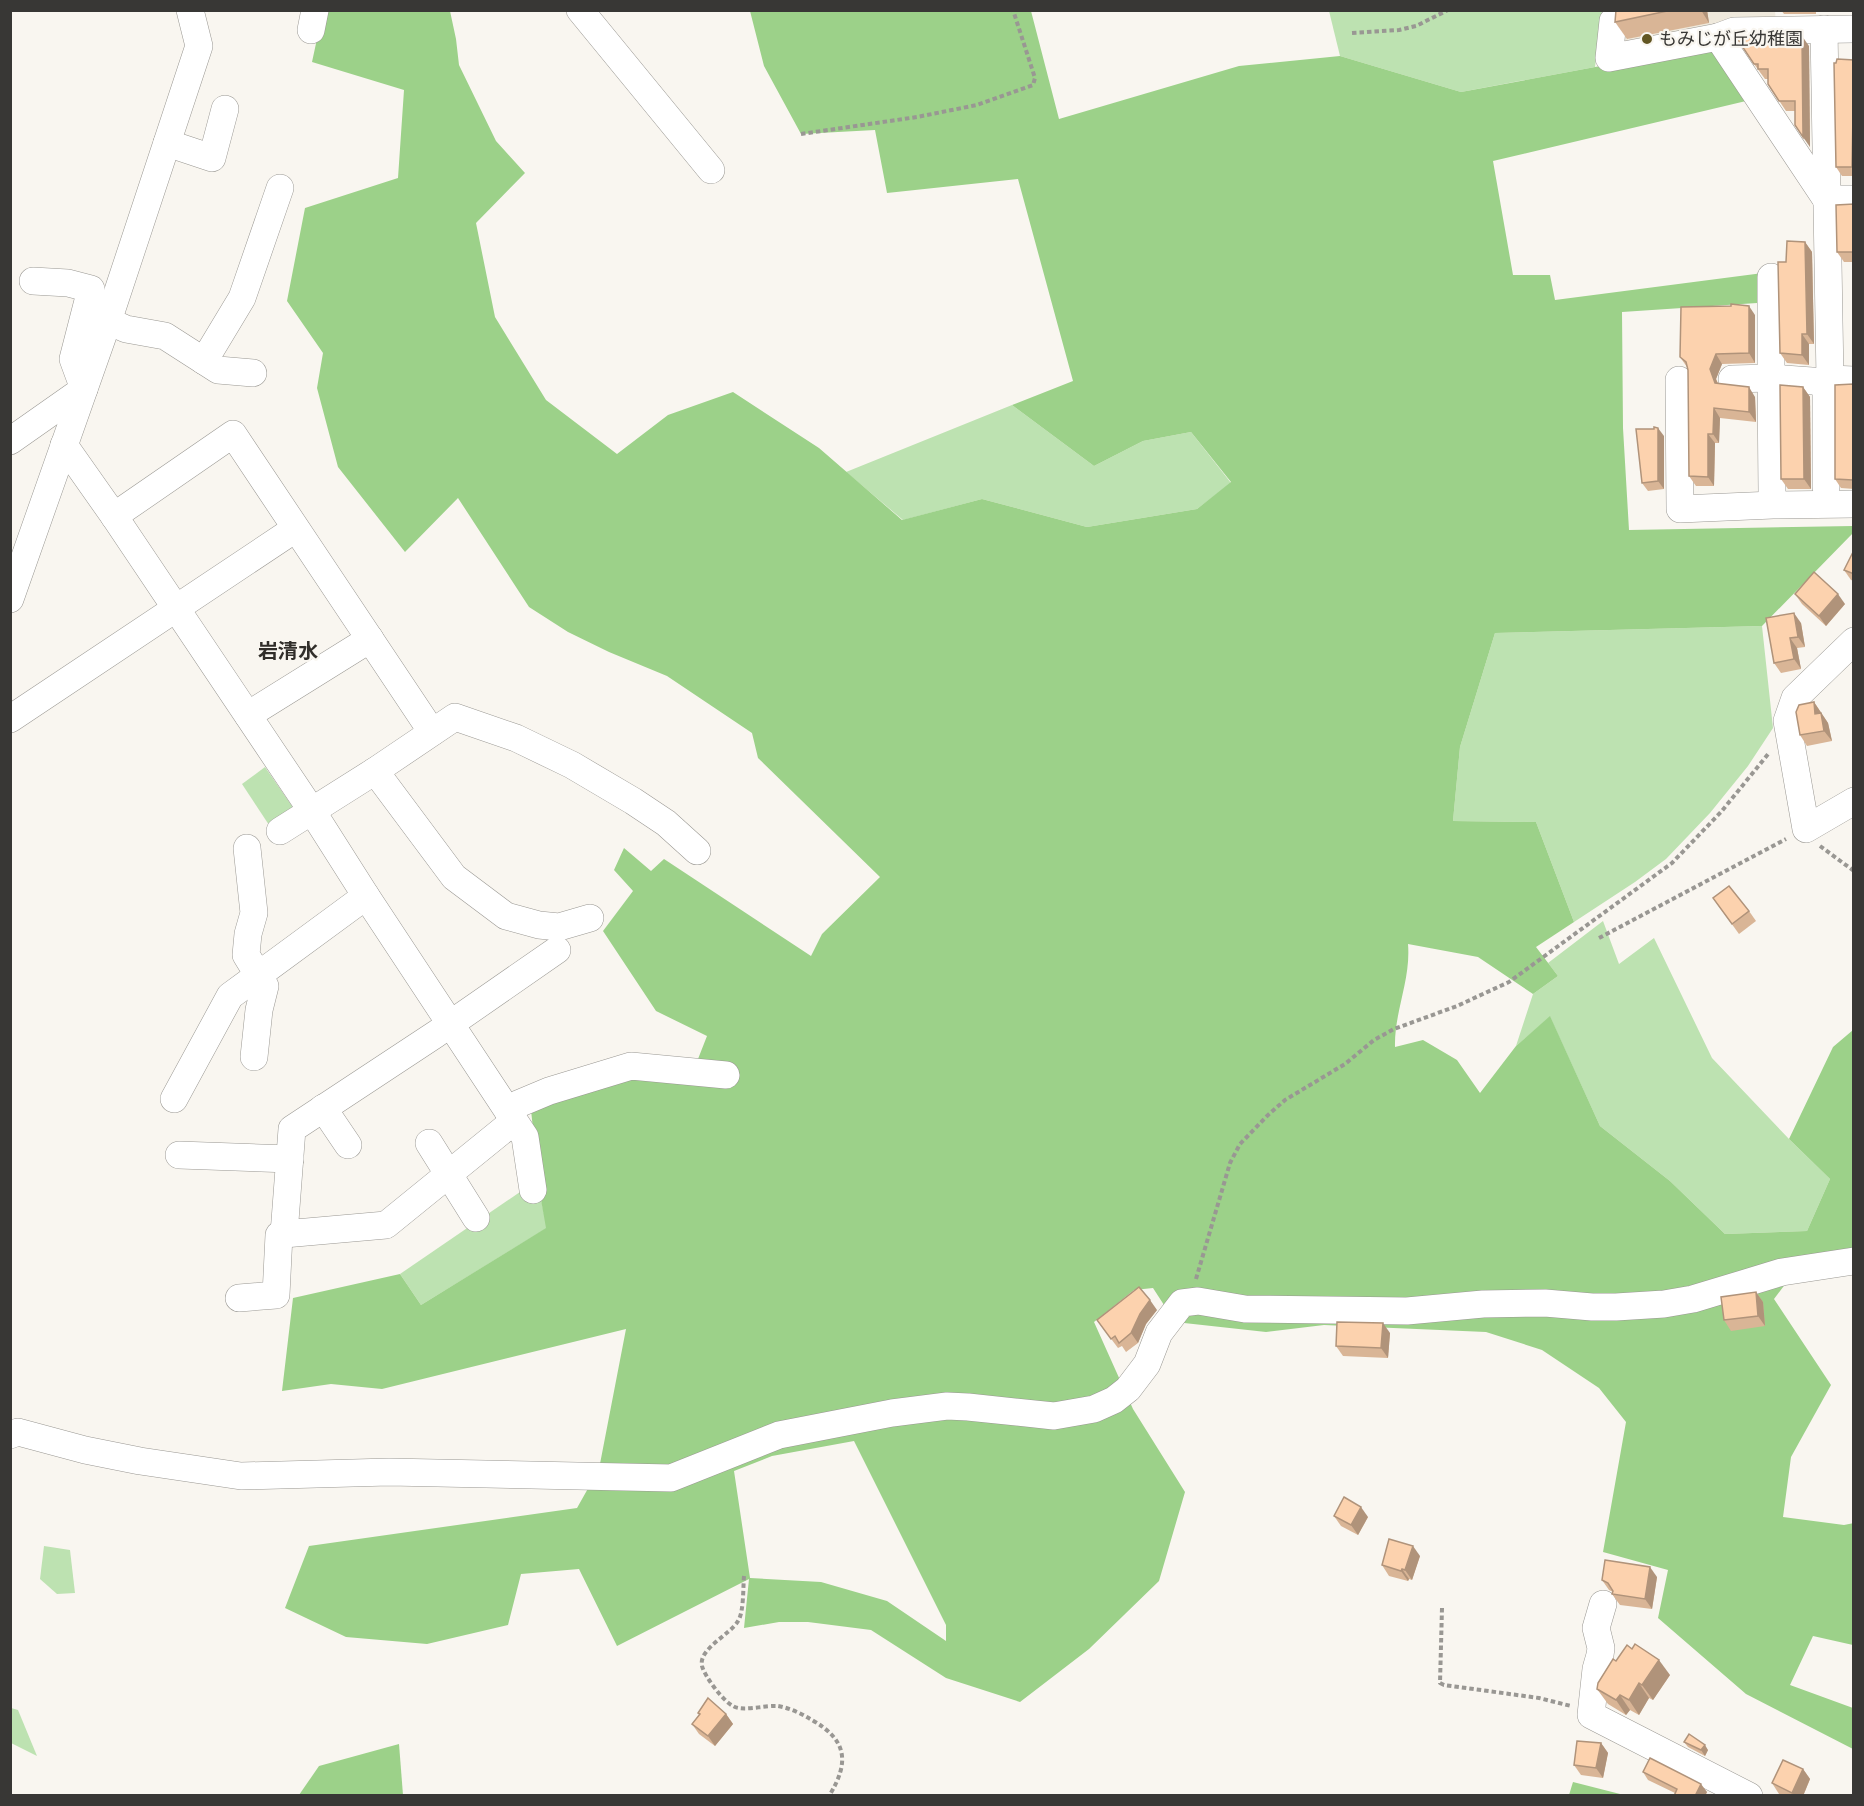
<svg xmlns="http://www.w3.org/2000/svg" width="1864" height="1806" font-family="'PT Serif','Noto Sans JP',serif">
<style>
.built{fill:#efe9dc}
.green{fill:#bde2b1}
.forest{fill:#9cd189;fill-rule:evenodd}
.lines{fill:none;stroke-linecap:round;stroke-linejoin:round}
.minor-casing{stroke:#9a9893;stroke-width:28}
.path{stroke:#999793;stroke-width:4;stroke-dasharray:4.5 3;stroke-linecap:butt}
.minor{stroke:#fff;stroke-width:27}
.wall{fill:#d9b596}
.shaded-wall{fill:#b0937a}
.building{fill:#fcd2ae;stroke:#b0937a;stroke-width:1.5}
.poi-dot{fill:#625623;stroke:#f9f6f0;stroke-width:2}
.labels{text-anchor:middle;stroke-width:4.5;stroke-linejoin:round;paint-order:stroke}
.poi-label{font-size:18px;fill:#383735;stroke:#f9f6f0;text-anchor:start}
.neighbourhood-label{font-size:20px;font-weight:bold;fill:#312e2a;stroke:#f9f6f0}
</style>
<rect width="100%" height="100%" fill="#f9f6f0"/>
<!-- built -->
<polygon class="built" points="1618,11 1775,11 1776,24 1616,51"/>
<!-- green -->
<g class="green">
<polygon points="1329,11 1602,11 1595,67 1461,92 1340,56"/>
<polygon points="1012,405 1094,466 1143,441 1191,432 1231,483 1197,509 1087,527 982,499 903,520 846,472"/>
<polygon points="1762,626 1773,728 1748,766 1710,813 1666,859 1635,882 1574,922 1536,822 1453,821 1460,747 1495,633"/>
<polygon points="265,767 292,806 291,813 271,828 242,784"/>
<polygon points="1603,921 1619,964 1654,938 1712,1058 1789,1139 1830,1179 1807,1231 1725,1234 1670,1181 1600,1126 1550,1017 1516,1046 1533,994 1558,976 1548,963"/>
<polygon points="520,1192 540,1194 547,1228 421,1305 400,1274"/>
<polygon points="44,1546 70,1550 75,1593 57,1594 40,1579"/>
<polygon points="11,1708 18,1710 37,1756 11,1743"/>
</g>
<!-- forest -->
<g class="forest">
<path d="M323,11H450L456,39L459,65L496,141L525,173L476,223L495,317L546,400L617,454L668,415L733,392L819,448L902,520L982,499L1087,527L1197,509L1231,482L1191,432L1143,441L1094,466L1012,405L1073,381L1018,179L887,193L875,130L801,134L764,66L750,11H1031L1059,119L1239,66L1340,56L1461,92L1697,48L1720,53L1746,101L1493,161L1513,275H1550L1555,300L1763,273L1757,303L1622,312L1623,428L1629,530L1853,526V533L1762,626L1495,633L1460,747L1453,821L1536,822L1574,922L1536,947L1558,976L1533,994L1478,957L1408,944C1411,980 1394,1012 1395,1047L1423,1040L1457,1060L1480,1093L1516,1046L1550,1016L1600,1126L1670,1181L1725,1234L1807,1231L1830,1179L1789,1139L1833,1047L1853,1030V1268L1789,1279L1774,1299L1831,1385L1791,1457L1783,1517L1844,1525L1854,1523L1853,1645L1813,1636L1790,1685L1853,1708V1749L1746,1694L1658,1618L1668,1570L1603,1552L1626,1422L1599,1388L1542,1350L1486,1332L1324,1325L1266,1332L1175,1322L1153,1288L1134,1290L1094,1322L1133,1409L1185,1492L1159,1581L1089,1649L1020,1702L946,1678L871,1630L808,1622H779L744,1628L749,1579L617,1646L579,1569L521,1574L508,1625L427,1644L346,1637L285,1608L309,1546L577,1508L599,1469L626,1329L382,1389L331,1384L282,1391L293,1298L400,1274L421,1305L546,1228L540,1194L531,1110L637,1076L728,1063L698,1059L707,1036L656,1011L603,931L633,891L614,870L624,848L651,871L664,859L811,956L822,934L880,877L758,758L752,733L667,676L609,652L568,632L529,607L458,498L405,552L338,467L317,388L323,353L287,301L305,208L398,178L404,90L312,62ZM854,1441L946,1625V1641L887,1601L821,1582L750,1578L734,1471L772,1456Z"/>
<polygon points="399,1744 403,1795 299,1795 319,1766"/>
<polygon points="1573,1782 1624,1795 1569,1795"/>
</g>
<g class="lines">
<defs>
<g id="minor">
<polyline points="580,10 711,170"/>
<polyline points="1613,21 1609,58 1718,37 1734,31 1854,29"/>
<polyline points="1824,29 1830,379"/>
<polyline points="311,30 315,10"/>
<polyline points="1718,37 1826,199 1854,199"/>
<polyline points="167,143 212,158 225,109"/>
<polyline points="108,321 126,329 165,336 218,370 253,373"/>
<polyline points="204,361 242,298 280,188"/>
<polyline points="1732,379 1771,378 1771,277"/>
<polyline points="1679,380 1680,509 1773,505 1854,504"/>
<polyline points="10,441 84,389 73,359 91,289 68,283 33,281"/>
<polyline points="64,445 114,516 312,811 366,896 525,1137 533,1190"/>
<polyline points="1826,487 1826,382"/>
<polyline points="1772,493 1771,378 1826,382 1830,379 1854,380"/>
<polyline points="114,516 233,434 432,732"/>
<polyline points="10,599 108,321 199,46 190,10"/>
<polyline points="1854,641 1795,698 1787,721 1806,829 1854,801"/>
<polyline points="248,715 370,639"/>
<polyline points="10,719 295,529"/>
<polyline points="375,771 454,877 506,916 539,925 559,927 590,918"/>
<polyline points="280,831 375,771 455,717 516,738 572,765 633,801 666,823 697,851"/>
<polyline points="247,848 254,913 248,934 246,955 265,986 259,1010 254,1057"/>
<polyline points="174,1099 230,996 366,896"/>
<polyline points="323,1108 348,1145"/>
<polyline points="508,1111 518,1104 549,1091 631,1066 726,1075"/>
<polyline points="514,1121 386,1225 284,1234 292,1129 436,1034 557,950"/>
<polyline points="429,1143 476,1218"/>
<polyline points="179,1155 290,1159"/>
<polyline points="239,1298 276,1295 279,1235 284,1234"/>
<polyline points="10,1435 18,1432 85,1450 140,1461 241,1476 389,1472 671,1478 779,1435 892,1413 947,1406 968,1407 1054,1416 1094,1409 1114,1400 1128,1389 1147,1364 1159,1333 1182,1303 1198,1301 1245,1309 1407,1311 1483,1304 1545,1303 1592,1307 1616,1307 1664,1304 1693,1299 1782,1272 1854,1261"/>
<polyline points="1603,1604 1596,1628 1601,1648 1600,1655 1596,1669 1591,1715 1749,1796"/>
</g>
</defs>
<!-- minor casing -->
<use href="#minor" class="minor-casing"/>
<!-- path -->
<g class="path">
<polyline points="1352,33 1399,30 1416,26 1448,10"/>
<polyline points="801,134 917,117 977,105 1033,85 1035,78 1013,10"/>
<polyline points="1820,846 1854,871"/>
<polyline points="1599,938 1786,839"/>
<polyline points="1196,1279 1230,1163 1240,1144 1267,1116 1285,1100 1345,1064 1374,1040 1394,1029 1457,1006 1509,982 1672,863 1721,812 1769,753"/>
<path d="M744,1576C743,1587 744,1612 738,1621C731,1634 698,1649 702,1666C705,1677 723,1701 733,1706C742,1712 765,1705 778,1706C790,1708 802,1714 812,1720C847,1740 850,1762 829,1796"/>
<polyline points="1442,1608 1440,1683 1444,1685 1539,1698 1571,1706"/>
</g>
<!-- minor -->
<use href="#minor" class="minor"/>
</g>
<!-- wall -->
<g class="wall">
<polygon points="1616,10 1707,10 1709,23 1627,39 1615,22"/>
<polygon points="1781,10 1816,10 1816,14 1784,14"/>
<polygon points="1809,46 1810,147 1795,111 1786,111 1768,84 1768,79 1765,79 1754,64"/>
<polygon points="1854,60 1854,176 1842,176 1836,167"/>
<polygon points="1854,204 1854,262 1844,262 1837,252"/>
<polygon points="1805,242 1812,252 1814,344 1809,344 1809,365 1787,363 1780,353 1786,262"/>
<polygon points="1755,315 1755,363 1722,364 1716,379 1718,383 1755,397 1756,422 1720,418 1719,443 1715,443 1714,486 1696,486 1689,476 1688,370 1687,367 1680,357"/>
<polygon points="1854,384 1854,489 1841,488 1835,479"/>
<polygon points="1803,387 1810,397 1811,489 1788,489 1781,479"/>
<polygon points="1664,436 1664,489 1648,491 1642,483"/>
<polygon points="1854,550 1854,581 1851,580 1844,570"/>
<polygon points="1795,594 1845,604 1826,626 1802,604"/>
<polygon points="1801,623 1805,647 1797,648 1801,669 1781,673 1774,663"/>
<polygon points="1814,702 1828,723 1832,741 1807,746 1800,735"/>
<polygon points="1713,898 1749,911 1756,921 1739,934"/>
<polygon points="1756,1292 1763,1302 1765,1326 1731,1331 1724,1320"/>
<polygon points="1157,1310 1146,1324 1138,1343 1126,1352 1122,1346 1118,1348 1097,1320"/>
<polygon points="1390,1333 1388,1358 1343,1356 1336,1346"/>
<polygon points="1334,1516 1368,1517 1358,1535 1341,1526"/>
<polygon points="1420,1556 1412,1580 1409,1579 1408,1581 1389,1576 1382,1565"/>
<polygon points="1657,1577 1652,1609 1620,1605 1612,1594 1613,1592 1609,1590 1602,1580"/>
<polygon points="1616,1661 1670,1675 1653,1700 1649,1698 1639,1715 1630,1710 1626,1715 1608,1704 1597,1689"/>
<polygon points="698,1713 726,1714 733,1724 715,1746 699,1734 692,1724 699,1715"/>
<polygon points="1684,1742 1708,1750 1705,1756 1688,1747"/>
<polygon points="1601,1743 1608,1753 1603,1778 1581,1775 1574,1765"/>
<polygon points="1803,1769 1810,1779 1803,1796 1784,1796 1779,1794 1772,1783"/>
<polygon points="1643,1772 1707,1792 1705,1796 1674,1796 1675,1793 1648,1780"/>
</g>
<!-- shaded-wall -->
<g class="shaded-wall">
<polygon points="1701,10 1707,10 1709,23"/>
<polygon points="1802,36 1809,46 1810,147 1803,137"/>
<polygon points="1853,122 1854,123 1854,169 1852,167"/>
<polygon points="1805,242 1812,252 1814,344 1807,334"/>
<polygon points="1749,306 1755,315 1755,363 1749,353"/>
<polygon points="1802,334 1809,344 1809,365 1802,355"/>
<polygon points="1716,354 1722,364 1716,379 1721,393 1715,383 1710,369"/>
<polygon points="1749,387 1755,397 1756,422 1749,412"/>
<polygon points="1803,387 1810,397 1811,489 1804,479"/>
<polygon points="1714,408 1720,418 1719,443 1713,434"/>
<polygon points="1658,428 1664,436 1664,489 1658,481"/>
<polygon points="1708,434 1715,443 1714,486 1708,477"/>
<polygon points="1838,594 1845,604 1826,626 1819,616"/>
<polygon points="1794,613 1801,623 1805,647 1798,637"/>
<polygon points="1790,638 1797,648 1801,669 1794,659"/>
<polygon points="1814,702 1828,723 1832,741 1824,731 1815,714"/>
<polygon points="1756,1292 1763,1302 1765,1326 1758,1316"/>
<polygon points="1150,1300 1157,1310 1146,1324 1138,1343 1131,1333 1140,1314"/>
<polygon points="1383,1323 1390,1333 1388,1358 1381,1348"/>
<polygon points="1361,1507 1368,1517 1358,1535 1351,1525"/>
<polygon points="1413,1546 1420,1556 1412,1580 1405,1570"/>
<polygon points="1650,1567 1657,1577 1652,1609 1645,1599"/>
<polygon points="1402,1569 1409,1579 1408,1581 1401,1571"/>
<polygon points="1659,1660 1670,1675 1653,1700 1642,1685"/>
<polygon points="1639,1683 1649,1698 1639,1715 1629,1700"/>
<polygon points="1620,1695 1630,1710 1626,1715 1616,1700"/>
<polygon points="726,1714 733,1724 715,1746 708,1736"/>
<polygon points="1601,1743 1608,1753 1603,1778 1596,1768"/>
<polygon points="1705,1745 1708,1750 1705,1756 1701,1750"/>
<polygon points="1803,1769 1810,1779 1803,1796 1794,1796 1792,1793"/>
<polygon points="1701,1784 1707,1792 1705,1796 1695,1796"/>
</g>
<!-- building -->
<g class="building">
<polygon points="1616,10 1672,10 1615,22"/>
<polygon points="1802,36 1803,137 1795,125 1795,101 1779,101 1768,84 1768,69 1758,69 1758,64 1754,64 1736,37"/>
<polygon points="1837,59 1854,60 1852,167 1836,167 1834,63 1836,63"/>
<polygon points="1854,204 1854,252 1837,252 1836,205"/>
<polygon points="1787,241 1805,242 1807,334 1802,334 1802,355 1780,353 1778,262 1786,262"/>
<polygon points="1731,304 1749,306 1749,353 1716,354 1710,369 1715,383 1749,387 1749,412 1714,408 1713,434 1708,434 1708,477 1689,476 1688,370 1686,362 1680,357 1681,307 1731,306"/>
<polygon points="1853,384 1853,480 1835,479 1835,385"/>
<polygon points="1780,385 1803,387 1804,479 1781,479"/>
<polygon points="1654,427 1658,428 1658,481 1642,483 1636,429 1654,429"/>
<polygon points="1854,550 1854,574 1844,570"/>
<polygon points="1814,572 1838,594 1819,616 1795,594"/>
<polygon points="1794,613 1798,637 1790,638 1794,659 1774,663 1766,618"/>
<polygon points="1814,702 1815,714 1821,713 1824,731 1800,735 1796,712 1799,705"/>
<polygon points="1729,886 1749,911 1732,924 1713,898"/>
<polygon points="1139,1287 1150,1300 1140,1314 1131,1333 1119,1343 1115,1336 1111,1339 1097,1320"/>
<polygon points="1756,1292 1758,1316 1724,1320 1721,1297"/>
<polygon points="1337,1322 1383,1323 1381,1348 1336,1346"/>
<polygon points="1344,1497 1361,1507 1351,1525 1334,1516"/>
<polygon points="1389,1539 1413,1546 1405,1570 1402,1569 1401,1571 1382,1565"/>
<polygon points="1605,1560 1650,1567 1645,1599 1612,1594 1613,1591 1608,1583 1602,1580"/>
<polygon points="1635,1644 1659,1660 1642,1685 1639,1683 1629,1700 1620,1695 1616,1700 1597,1689 1598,1683 1613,1659 1616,1661 1627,1645 1632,1649"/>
<polygon points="708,1698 726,1714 708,1736 692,1724 700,1714 698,1713"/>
<polygon points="1689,1734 1705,1745 1701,1750 1684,1742"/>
<polygon points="1577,1741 1601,1743 1596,1768 1574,1765"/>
<polygon points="1650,1758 1701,1784 1695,1796 1674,1796 1677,1789 1643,1772"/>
<polygon points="1783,1760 1803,1769 1792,1793 1772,1783"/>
</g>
<!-- markers -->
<circle class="poi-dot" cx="1647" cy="39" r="6"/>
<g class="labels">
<!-- poi labels -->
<g class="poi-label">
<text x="1659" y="45">もみじが丘幼稚園</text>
</g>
<!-- neighbourhood labels -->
<g class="neighbourhood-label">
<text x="288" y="658">岩清水</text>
</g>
</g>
<!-- border -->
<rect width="1864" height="1806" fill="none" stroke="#383735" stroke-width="24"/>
</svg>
